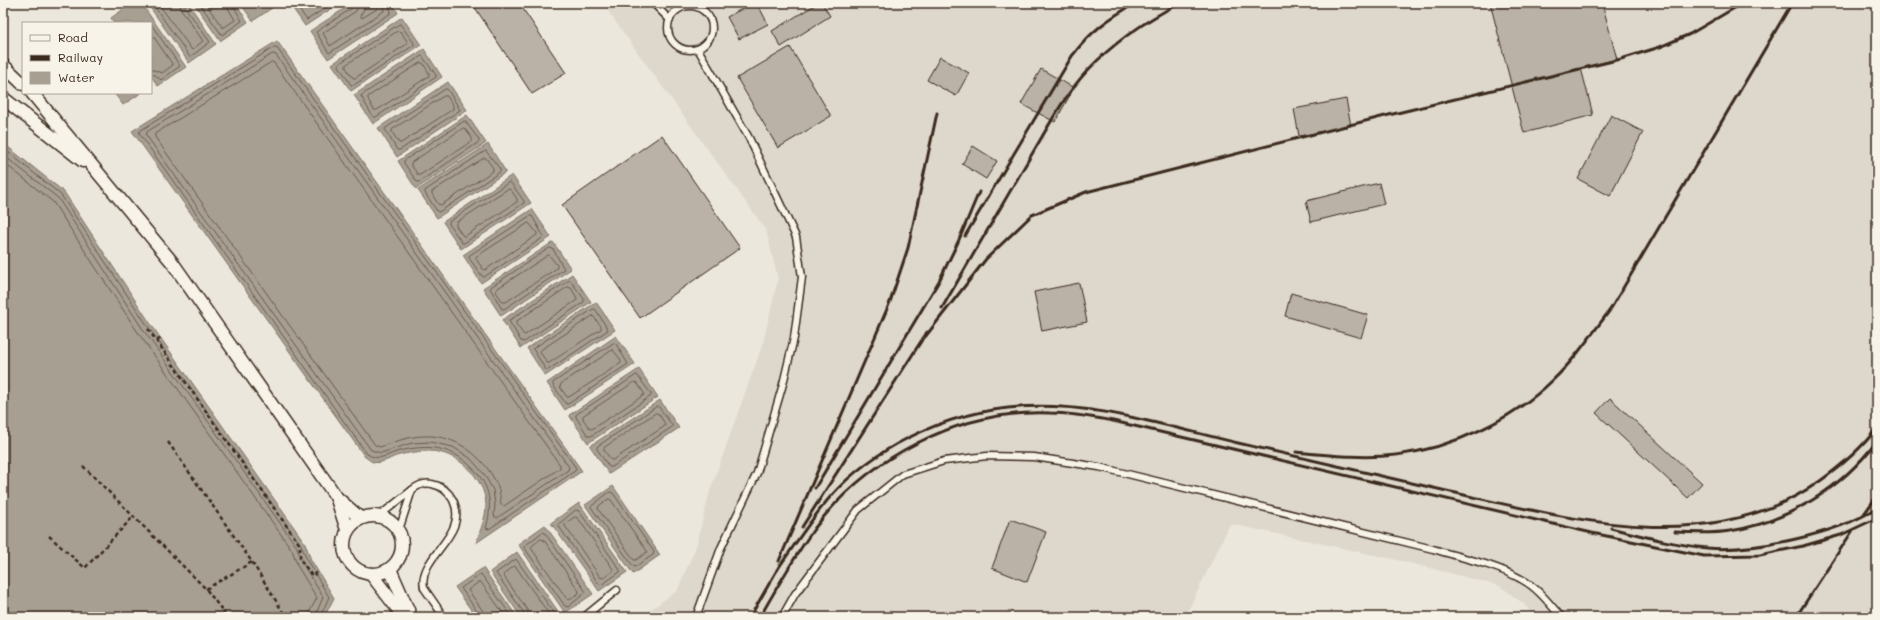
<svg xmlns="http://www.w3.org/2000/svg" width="1880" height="620" font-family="Mali,sans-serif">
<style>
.built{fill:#ddd7cc}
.water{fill:#a89f93;stroke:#7c7064}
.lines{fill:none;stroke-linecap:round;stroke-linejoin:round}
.shore{stroke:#67594d;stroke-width:1}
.building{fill:#bab2a7;stroke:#3b2a1e}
.service-casing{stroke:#3b2a1e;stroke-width:9}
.minor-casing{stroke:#3b2a1e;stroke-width:15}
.path{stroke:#3b2a1e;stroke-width:2.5;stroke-dasharray:4 3;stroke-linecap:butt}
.service{stroke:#f7f3e8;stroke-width:6}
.minor{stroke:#f7f3e8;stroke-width:12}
.rail{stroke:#3b2a1e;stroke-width:3}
</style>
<rect width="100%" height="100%" fill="#ece7dc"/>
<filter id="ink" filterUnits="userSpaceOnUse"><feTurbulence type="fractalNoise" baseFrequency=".025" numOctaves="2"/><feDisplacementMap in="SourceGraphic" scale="8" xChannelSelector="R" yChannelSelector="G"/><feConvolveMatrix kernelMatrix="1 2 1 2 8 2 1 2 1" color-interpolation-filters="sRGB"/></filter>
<g filter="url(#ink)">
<!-- built -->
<polygon class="built" points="602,3 1877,3 1877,617 1534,617 1524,604 1500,586 1402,561 1230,524 1185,617 640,617 677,591 696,547 710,491 763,343 778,279 766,230"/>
<!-- water -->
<g class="water">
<polygon points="132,3 141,3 186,67 158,86 151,76 151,23 114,23 111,18"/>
<polygon points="147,3 188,3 216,44 189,63"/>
<polygon points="194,3 235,3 248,22 220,41"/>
<polygon points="240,3 279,3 253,21"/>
<polygon points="289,3 340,3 305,26"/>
<polygon points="353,3 392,3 398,13 328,59 310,31"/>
<polygon points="402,17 421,45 351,91 332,64"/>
<path d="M277,41L582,471L476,543C480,530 486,518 486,505C485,477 456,451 429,451C418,451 406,453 396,456C389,459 381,464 373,462C370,461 367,458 365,457L132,131Z"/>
<polygon points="424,49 442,77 373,124 354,95"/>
<polygon points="448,82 467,110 397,157 378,128"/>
<polygon points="114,93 141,93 123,105"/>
<polygon points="467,115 486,143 416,189 398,161"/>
<polygon points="3,143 64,192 150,323 305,543 311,560 334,598 324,617 3,617"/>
<polygon points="488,144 506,172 437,218 418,190"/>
<polygon points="512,175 531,203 461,249 443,222"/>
<polygon points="532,209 551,237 481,283 463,255"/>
<polygon points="553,242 571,269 501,316 483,288"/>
<polygon points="572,274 591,302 521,348 502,320"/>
<polygon points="596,302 615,330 545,376 527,348"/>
<polygon points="616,336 635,364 565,410 547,383"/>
<polygon points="639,369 658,397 588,443 569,415"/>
<polygon points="660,400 679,428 609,474 590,446"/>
<polygon points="613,486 660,555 633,574 585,505"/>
<polygon points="579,503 627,572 599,591 551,523"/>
<polygon points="545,525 593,594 565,613 518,544"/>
<polygon points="517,552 562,617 521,617 490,572"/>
<polygon points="483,568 517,617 476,617 455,587"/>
</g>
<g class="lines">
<!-- shore -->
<g class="shore">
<polyline points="152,3 190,57 210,42 185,7 185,3"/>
<polyline points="158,3 192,50 203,41 181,9 180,3"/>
<polyline points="199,3 222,35 242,21 232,3"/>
<polyline points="205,3 223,28 235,20 228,8 227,3"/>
<polyline points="294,3 307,20 333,3"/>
<polyline points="354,3 352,8 316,32 329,53 391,13 389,3"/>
<polyline points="359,3 356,11 323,33 330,46 384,11 383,3"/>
<polyline points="365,3 364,9 360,16 362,18 377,9 377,3"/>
<polyline points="151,24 180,66 161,80 155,75 151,74"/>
<polygon points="400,24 414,43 414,45 354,85 351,85 339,66 339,64"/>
<polygon points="398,31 401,32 407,41 407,44 355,78 353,78 346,68 346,65"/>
<polyline points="151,33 173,65 162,73 151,69"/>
<path d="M275,47L277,48L576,468L575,471L489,529L486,528C492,508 491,489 477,473C454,446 429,443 396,452C385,456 379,461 367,454L139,133L140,131Z"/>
<polygon points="273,54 276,55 569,467 568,470 497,518 494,516 495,504 493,490 484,474 470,458 453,447 430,442 412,443 381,453 371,450 146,135 147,132"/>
<polygon points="422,56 436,75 436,77 376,117 373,117 361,96"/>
<path d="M272,62L274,63L560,465V468L504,506L501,505C500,499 500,492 498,487C487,460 460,437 430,436C413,435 396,441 380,447L375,445L155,137V134Z"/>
<polygon points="420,63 423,63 429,73 429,76 377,110 374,110 368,99 368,97"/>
<polygon points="446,89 448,90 460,110 400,150 397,150 385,129"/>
<polygon points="444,96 447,96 453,106 453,109 401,143 399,143 392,132 392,130"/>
<polygon points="465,121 479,140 479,142 419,182 417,182 404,163 404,161"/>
<polygon points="464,128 472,138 472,141 420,175 418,175 411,165 411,163"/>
<polyline points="3,148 61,195 147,325 301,545 308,562 329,597 320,617"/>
<polygon points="486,151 500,169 500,172 439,212 437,211 425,193 425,191"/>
<polyline points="3,155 58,198 142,328 297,547 303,564 323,597 315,617"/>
<polygon points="484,158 486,158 493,168 493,171 441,205 438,204 432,194 432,192"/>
<polyline points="3,162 53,202 137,331 292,550 298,567 317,598 310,611 309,617"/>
<polygon points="510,182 524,201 524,203 464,243 462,243 449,224 449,222"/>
<polygon points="508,189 511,190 517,199 517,202 465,236 463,236 456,226 456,223"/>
<polygon points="530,216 532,216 544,237 484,277 482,276 469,258 469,256"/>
<polygon points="529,223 537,233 537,235 485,270 483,269 476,259 476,257"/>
<polygon points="550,248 553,249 564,269 504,309 502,309 490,288"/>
<polygon points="549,255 557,265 557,268 506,302 503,302 496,292 497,289"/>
<polygon points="570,280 584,299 584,302 524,342 521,341 509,321"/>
<polygon points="568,287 571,288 577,298 577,300 525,335 523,334 516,324 516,322"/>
<polygon points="594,309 596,310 608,330 548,370 546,370 533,349"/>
<polygon points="593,316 601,326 601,329 549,363 547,363 540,352 541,350"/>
<polygon points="614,343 616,344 628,364 568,404 566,404 553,385 553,383"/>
<polygon points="613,350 621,360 621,363 569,397 567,397 560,387 561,384"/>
<polygon points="637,375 651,394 651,396 591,436 588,436 576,417 576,415"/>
<polygon points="635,382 637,383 644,393 644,395 592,429 590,429 583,419 583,416"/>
<polygon points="658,406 672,425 672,427 612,467 609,467 597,449 597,447"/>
<polygon points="656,413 659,414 665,424 665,426 613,460 611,460 604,450 604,448"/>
<polygon points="610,492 613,493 654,552 653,555 635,567 633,566 591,507"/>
<polygon points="609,499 611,500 647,551 646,553 636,560 634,560 598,509 599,506"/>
<polygon points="576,510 579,511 620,570 620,572 601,585 599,584 558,525"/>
<polygon points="575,517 578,518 613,569 613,571 603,578 600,577 565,526 565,524"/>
<polygon points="543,532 545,533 586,592 568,607 565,606 524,547"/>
<polygon points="541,539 544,540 579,591 579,593 569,600 567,599 531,548 532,546"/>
<polyline points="479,617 478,613 461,588 481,574 512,617"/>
<polyline points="484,617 483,611 468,590 480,581 506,617"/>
<polyline points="524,617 524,613 496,573 516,559 557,617"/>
<polyline points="529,617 528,611 503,575 514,566 516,567 551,617"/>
</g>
</g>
<!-- building -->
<g class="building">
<polygon points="472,3 519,3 566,73 532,94"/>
<polygon points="753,3 757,3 768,24 739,39 727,17"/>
<polygon points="818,3 822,3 830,16 781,47 772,31"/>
<polygon points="1490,3 1602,3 1617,59 1581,68 1593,115 1524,133"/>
<polygon points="790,47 831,116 778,148 737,78"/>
<polygon points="940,57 969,73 956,96 927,80"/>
<polygon points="1041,69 1074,88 1055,122 1021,104"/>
<polygon points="1346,99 1351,126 1299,136 1294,109"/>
<polygon points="1611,115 1643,132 1610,196 1578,179"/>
<polygon points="662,135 740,248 640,318 562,205"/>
<polygon points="973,146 997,161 986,179 962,164"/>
<polygon points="1379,183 1384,204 1311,222 1306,201"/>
<polygon points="1079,283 1087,322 1042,331 1034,292"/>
<polygon points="1291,293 1368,315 1361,338 1285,316"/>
<polygon points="1610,398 1702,483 1688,498 1596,413"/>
<polygon points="1010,519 1046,532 1027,582 992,568"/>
</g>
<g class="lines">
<defs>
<g id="service">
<polyline points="653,3 670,20"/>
<circle cx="690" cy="28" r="22"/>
<path d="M412,490C418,485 424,482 432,484C442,486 448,491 453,500C470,536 417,556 424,588L444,617"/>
<polyline points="379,516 412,490 399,530"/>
<polyline points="584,617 617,590"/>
<polyline points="696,617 721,548 757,473 783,384 794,338 802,277 796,237 749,138 698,49"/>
<path d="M782,617L795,594L858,510L903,474L944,461L987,456L1034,457L1099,467L1433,549C1462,558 1494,564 1521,579C1537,587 1550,604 1561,617"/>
</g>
<g id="minor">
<polyline points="3,65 23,84"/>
<polyline points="32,93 172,262 337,498 360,518"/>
<polyline points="3,98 83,161"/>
<polyline points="337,499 347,530"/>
<circle cx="373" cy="545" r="29"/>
<polyline points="390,569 411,617"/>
<polyline points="371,574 404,617"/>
</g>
</defs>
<!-- service casing -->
<use href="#service" class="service-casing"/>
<!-- minor casing -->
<use href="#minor" class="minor-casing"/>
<!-- path -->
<g class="path">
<polyline points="148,329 300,545 300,559 312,576 318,572"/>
<polyline points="157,341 161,338"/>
<polyline points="168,442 252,562 286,617"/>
<polyline points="83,466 206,589 225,614"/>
<polyline points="49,536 85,568 133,517"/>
<polyline points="206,589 252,562"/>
</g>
<!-- service -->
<use href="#service" class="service"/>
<!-- minor -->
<use href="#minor" class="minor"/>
<!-- rail -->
<g class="rail">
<path d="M965,236L1072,56C1091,31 1109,18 1136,3"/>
<path d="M942,308C970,260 998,212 1026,164C1045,133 1062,98 1087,71C1114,42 1145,21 1180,3"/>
<polyline points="925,337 986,259 1032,215 1086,192 1393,114 1621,59 1660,47 1690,34 1743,3"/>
<path d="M1296,452C1329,455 1363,459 1396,455C1453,448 1512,420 1553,380C1575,359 1592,334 1610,310L1792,3"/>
<polyline points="815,488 939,281 958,242 979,192"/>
<polyline points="1864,514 1877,496"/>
<polyline points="802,527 927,332"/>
<path d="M1611,528C1643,536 1675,545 1707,548C1754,552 1837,534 1877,508"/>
<path d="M1675,532C1693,533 1712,534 1730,531C1788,522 1842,488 1877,441"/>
<polyline points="779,561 890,302 908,248 937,113"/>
<path d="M777,570C794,546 811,519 831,496C851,473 880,452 908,438C1024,379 1121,415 1238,443C1309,460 1380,476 1451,492C1571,519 1709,559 1820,481C1841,466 1861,449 1877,428"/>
<polyline points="750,617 780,565"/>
<path d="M760,617C777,587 794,557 814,529C868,457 959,409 1050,413C1071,413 1092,417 1113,421L1592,533L1704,556L1760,555L1803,546L1841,535L1877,518"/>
<polyline points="1796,617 1853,530"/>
</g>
</g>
</g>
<!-- margin -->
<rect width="1880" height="620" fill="none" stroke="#f7f3e8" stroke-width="16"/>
<rect x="8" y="8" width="1864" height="604" fill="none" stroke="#3b2a1e" stroke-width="1.5" filter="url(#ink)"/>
<!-- legend -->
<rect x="22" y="22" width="130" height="72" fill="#f7f3e8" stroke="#aca397"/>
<rect x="30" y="35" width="20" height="6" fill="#f7f3e8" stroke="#aca397"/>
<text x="58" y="42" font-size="12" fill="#3b2a1e">Road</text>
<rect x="30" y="55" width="20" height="6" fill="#3b2a1e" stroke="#aca397"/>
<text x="58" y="62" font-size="12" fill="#3b2a1e">Railway</text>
<rect x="30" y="72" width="20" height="12" fill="#a89f93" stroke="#aca397"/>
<text x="58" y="82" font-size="12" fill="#3b2a1e">Water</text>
</svg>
